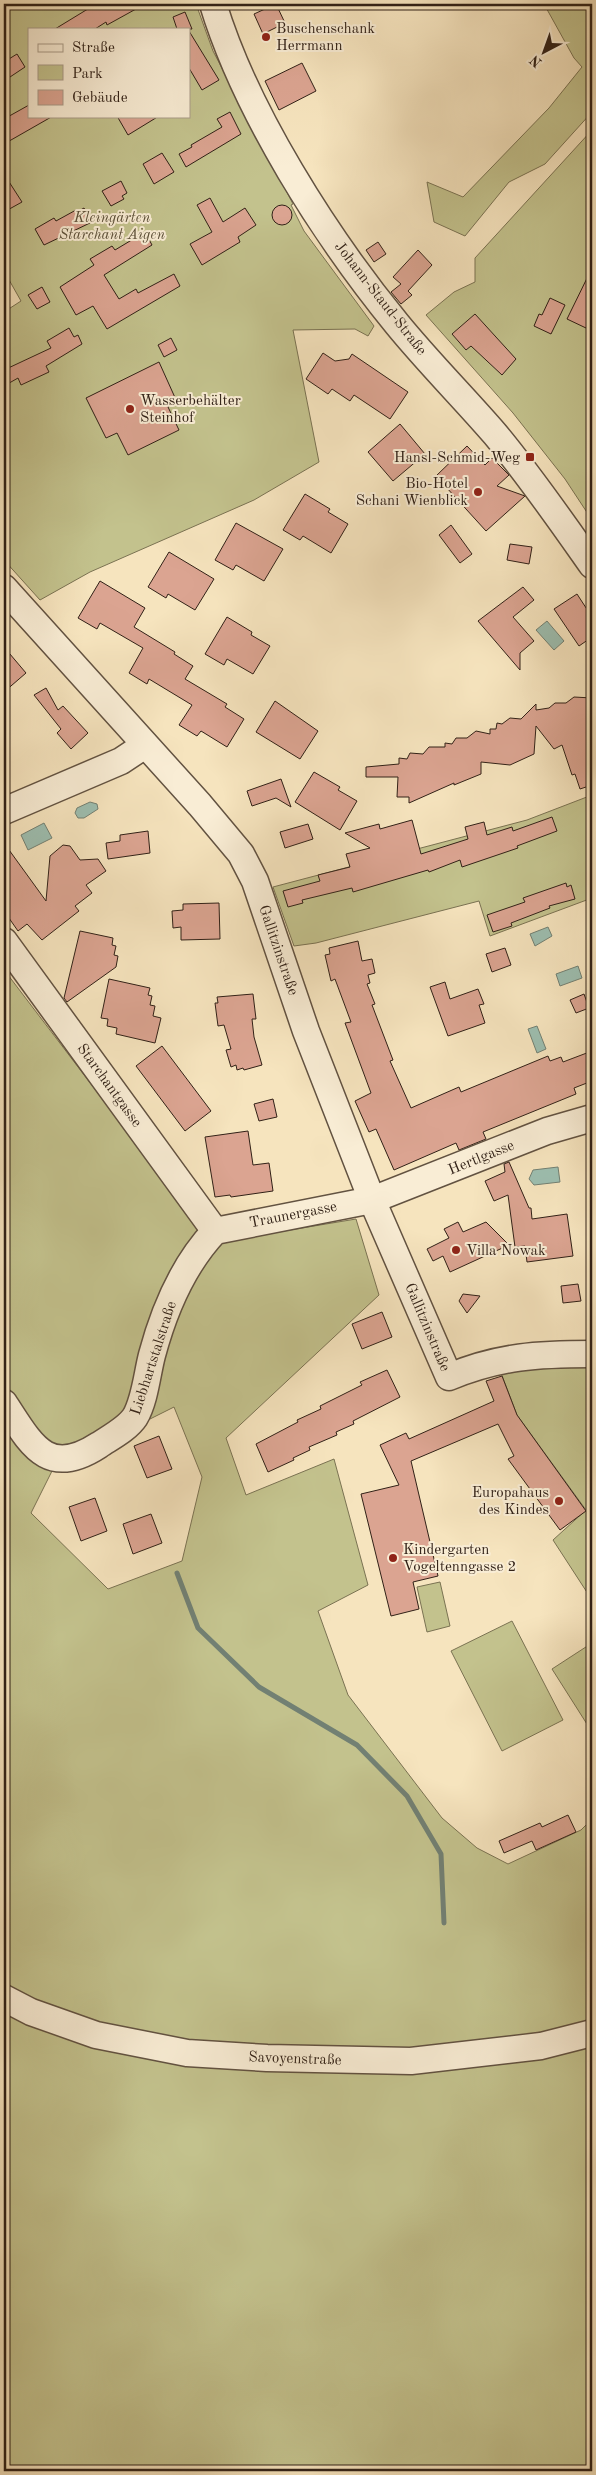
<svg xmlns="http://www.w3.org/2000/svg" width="596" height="2475" font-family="'Old Standard TT',serif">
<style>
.green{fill:#c3c28d;stroke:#7a7252;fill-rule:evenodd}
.water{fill:#9dbfb1;stroke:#728073}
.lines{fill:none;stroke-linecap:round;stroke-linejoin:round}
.stream{stroke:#728073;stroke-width:5}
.building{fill:#dba491;stroke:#312117}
.minor-casing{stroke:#625241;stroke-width:29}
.minor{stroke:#f9edd5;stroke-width:26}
.poi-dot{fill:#8f2418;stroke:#f9edd5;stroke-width:2}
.labels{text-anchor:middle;stroke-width:4;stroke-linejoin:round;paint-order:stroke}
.poi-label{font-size:15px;fill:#312117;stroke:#f9edd5;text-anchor:start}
.park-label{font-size:15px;font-style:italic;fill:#5d513a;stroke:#f9edd5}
.street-label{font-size:15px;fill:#312117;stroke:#f9edd5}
</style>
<rect width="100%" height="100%" fill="#f6e4be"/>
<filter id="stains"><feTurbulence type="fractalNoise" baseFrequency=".004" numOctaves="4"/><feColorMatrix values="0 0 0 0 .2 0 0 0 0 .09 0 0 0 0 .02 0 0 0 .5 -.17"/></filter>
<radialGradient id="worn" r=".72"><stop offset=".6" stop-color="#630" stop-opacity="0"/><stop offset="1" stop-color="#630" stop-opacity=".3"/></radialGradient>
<!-- green -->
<g class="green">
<path d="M4,4H196L213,51L293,204L291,205L304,231L374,326L368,336L355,329L293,330L319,462L254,500L90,572L40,600L4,560V312L21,301L4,271ZM29,29H189V116H29Z"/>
<polygon points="544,4 592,4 592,112 545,164 509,182 465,236 434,222 427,182 463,197 549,108 582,67 574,58"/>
<polygon points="592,130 592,520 565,479 513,413 426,315 454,292 475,282 475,258"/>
<polygon points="592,795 592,898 490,936 479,901 316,943 294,946 273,887 527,820"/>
<path d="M5,971L212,1243L356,1219L379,1295L226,1438L246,1495L334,1459L368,1585L318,1611L348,1695L442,1818L477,1848L508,1864L581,1830L592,1819V2471H4ZM174,1407L202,1477L182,1561L108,1589L31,1513L54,1467Z"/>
<polygon points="592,1362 592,1600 553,1540 586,1510 517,1415 498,1365"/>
<polygon points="440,1582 450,1626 427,1632 417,1587"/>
<polygon points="512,1621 563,1720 502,1751 451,1651"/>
<polygon points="592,1643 592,1732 552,1669"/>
</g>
<!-- water -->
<g class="water">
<polygon points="547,621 564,641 554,650 536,630"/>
<polygon points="90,802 97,804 98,809 84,818 78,818 75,813 77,808"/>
<polygon points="44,823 52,838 28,850 21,835"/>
<polygon points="548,927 552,936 535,946 530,934"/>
<polygon points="578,966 582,978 560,986 556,974"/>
<polygon points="537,1026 546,1049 537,1053 528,1029"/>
<polygon points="558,1167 560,1182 534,1185 529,1179 533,1170"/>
</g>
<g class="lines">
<!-- stream -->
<polyline class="stream" points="177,1573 198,1628 259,1687 357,1745 407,1796 441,1854 444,1923"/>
</g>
<!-- building -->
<g class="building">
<polygon points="96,4 145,4 107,25 106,22 95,29 55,29"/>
<polygon points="276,4 285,23 263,34 254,14"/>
<polygon points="185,12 192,29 177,29 173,17"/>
<polygon points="189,31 219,80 202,90 189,68"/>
<polygon points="17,54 25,67 4,81 4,62"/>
<polygon points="302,63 316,91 279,110 265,81"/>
<polygon points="29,105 29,116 53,116 4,144 4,119"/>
<polygon points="230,112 241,134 186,167 179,154 192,147 191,145 222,127 217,119"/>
<polygon points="117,116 159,116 128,135"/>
<polygon points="162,153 174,172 154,184 143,164"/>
<polygon points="4,174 22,202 4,212"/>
<polygon points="121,181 127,193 122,196 124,199 111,206 102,191"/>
<polygon points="210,198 223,222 245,208 256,225 238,237 240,242 202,265 190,244 212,232 197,205"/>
<circle cx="282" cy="215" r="10"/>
<polygon points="84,208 92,222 44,245 35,229 54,218 56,221 76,210 77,212"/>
<polygon points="145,232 152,245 104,275 119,299 136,289 138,293 174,274 180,286 107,329 93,306 76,315 60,287 94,265 90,259 112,246 115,250"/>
<polygon points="378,242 386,254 374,262 366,250"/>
<polygon points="418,250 432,265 408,291 412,295 401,304 391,292 401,284 393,277"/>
<polygon points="592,268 592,314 586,328 567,319"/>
<polygon points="42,287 50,302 37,309 28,295"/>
<polygon points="550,298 565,305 551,334 534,326 539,314 542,315"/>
<polygon points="475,314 516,359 502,375 471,346 466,350 452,334"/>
<polygon points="69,328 74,337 78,335 82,344 46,366 49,372 21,385 18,378 4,386 4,370 51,348 47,341"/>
<polygon points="171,338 177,350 164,357 158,345"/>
<polygon points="323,353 335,361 349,359 352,354 408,392 390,419 354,395 350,401 332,389 328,394 306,379"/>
<polygon points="159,362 177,402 168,407 179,430 128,455 117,433 106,438 86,398"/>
<polygon points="400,424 425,454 393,481 368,452"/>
<polygon points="467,446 485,465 492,458 509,475 497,486 525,496 486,531 436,476"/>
<polygon points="305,494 330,509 328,512 348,524 331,553 303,536 300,540 283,530"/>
<polygon points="236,523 283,549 264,581 236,565 233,570 215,560"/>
<polygon points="451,525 472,554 460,563 439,535"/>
<polygon points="510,544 532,547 529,564 507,560"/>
<polygon points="169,552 214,579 195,610 168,594 166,598 148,587"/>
<polygon points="100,581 145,608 134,627 175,652 174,654 193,666 185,679 227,704 225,707 244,719 227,747 201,731 197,736 179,725 192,705 149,679 147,684 129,673 143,648 100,623 97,629 78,618"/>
<polygon points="523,587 534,600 513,617 534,641 520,653 520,670 478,621"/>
<polygon points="577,594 592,617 592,637 579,646 554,609"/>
<polygon points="227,617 252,632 251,635 270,646 253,674 227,659 224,665 205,654"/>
<polygon points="4,647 26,673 4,692"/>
<polygon points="46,688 58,710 63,706 88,733 71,749 57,733 61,729 34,695"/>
<polygon points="574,697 592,698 592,785 580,789 575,774 572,775 562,745 554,749 536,726 534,754 510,765 481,762 481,774 454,785 454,783 409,803 409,797 397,797 398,777 366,777 366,767 399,764 399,758 407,759 410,753 423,754 429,747 445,747 445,743 452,744 456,738 467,738 476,731 490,734 490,729 496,729 497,723 502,724 510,718 521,719 536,704 536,710 549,708 555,703 566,703"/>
<polygon points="275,701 318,731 300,759 256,732"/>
<polygon points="314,772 340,787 338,790 357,801 340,830 295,802"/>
<polygon points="281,779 291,807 276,798 252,806 247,791"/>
<polygon points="552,817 557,831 517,846 518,848 462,867 460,860 429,872 428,870 353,892 352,888 302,900 303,903 288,907 283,891 320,881 318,875 350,867 346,854 370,848 345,833 379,824 380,829 412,820 421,854 468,839 465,827 484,822 487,835 512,827 513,831"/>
<polygon points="308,824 313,839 285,848 280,832"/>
<polygon points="148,831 150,853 108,859 106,843 120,841 120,835"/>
<polygon points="4,843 46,901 50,856 63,845 70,846 80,860 98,859 106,871 86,885 92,893 75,906 79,911 42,940 27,924 18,931 4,911"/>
<polygon points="566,883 567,887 571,885 575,899 549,906 550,908 511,923 512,926 493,932 487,915 525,902 523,898"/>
<polygon points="219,903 220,939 181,940 181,927 173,928 172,911 183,910 183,904"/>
<polygon points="80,931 113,938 112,945 116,946 114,955 118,956 116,967 67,1002 64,998"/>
<polygon points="358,941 362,961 372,959 375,973 368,975 370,983 367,984 375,1004 372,1005 393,1060 390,1061 411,1108 459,1087 461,1092 548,1056 550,1061 561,1057 563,1062 592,1051 592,1081 574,1088 576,1094 483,1132 486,1139 459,1150 456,1143 394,1170 376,1129 369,1132 355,1101 371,1093 345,1023 351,1022 335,979 331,981 325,955 330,954 329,948"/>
<polygon points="505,948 511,965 492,972 486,954"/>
<polygon points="109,979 150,988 148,995 152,996 150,1005 155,1006 153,1016 161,1018 155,1043 116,1034 117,1028 107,1026 108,1019 101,1018"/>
<polygon points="445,982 450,999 478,989 484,1004 479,1005 485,1023 448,1036 430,987"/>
<polygon points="253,994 256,1019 252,1019 254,1037 262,1065 244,1070 243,1068 237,1070 236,1065 231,1067 226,1050 231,1049 224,1025 218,1026 215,1003 218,1003 217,997"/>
<polygon points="584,994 589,1008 576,1013 570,1000"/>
<polygon points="162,1046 211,1111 185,1131 136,1066"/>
<polygon points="273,1099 277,1117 259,1121 254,1104"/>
<polygon points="248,1131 253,1165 269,1163 273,1191 231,1197 230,1195 215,1197 205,1137"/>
<polygon points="509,1162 529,1208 531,1208 532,1219 567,1214 573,1256 527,1262 525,1246 515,1247 508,1195 494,1201 485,1181 505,1172 504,1164"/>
<polygon points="458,1222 463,1232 486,1222 509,1245 450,1272 443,1256 433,1261 427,1249 449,1238 444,1229"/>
<polygon points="578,1284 581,1301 563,1303 561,1286"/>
<polygon points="463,1294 480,1296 467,1313 459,1301"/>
<polygon points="382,1312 392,1337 362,1349 352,1324"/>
<polygon points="387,1370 400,1397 353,1421 354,1424 336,1432 337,1435 309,1447 310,1450 293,1458 294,1460 268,1472 256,1444 298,1422 297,1420 321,1409 320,1406 362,1385 360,1382"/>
<polygon points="502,1376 517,1415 586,1511 560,1530 508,1459 514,1456 498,1424 411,1461 438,1576 413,1582 419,1609 391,1616 361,1494 399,1485 380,1445 406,1433 409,1439 494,1401 486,1381"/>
<polygon points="159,1436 172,1469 147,1478 134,1446"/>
<polygon points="95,1498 107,1531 81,1541 69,1507"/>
<polygon points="151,1514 162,1543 133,1554 123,1524"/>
<polygon points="568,1815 576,1832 536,1850 532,1841 504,1853 499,1841 540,1823 542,1827"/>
</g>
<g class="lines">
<defs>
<g id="minor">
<path d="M213,4C246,112 325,236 397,324C428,362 463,397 495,434C530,476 561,521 592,565"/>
<path d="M4,588L200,805L241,854L255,881L306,1031L372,1200L449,1377C499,1356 539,1354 592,1354"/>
<polyline points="4,811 121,761 145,745"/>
<polyline points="4,941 215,1231"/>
<path d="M4,1403C31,1444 47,1479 99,1445C111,1437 127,1429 135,1417C145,1400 147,1374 152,1355C164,1310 183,1265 215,1231L372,1200L547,1131L592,1118"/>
<polyline points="4,1998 31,2012 96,2035 187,2053 267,2058 411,2061 541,2046 592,2033"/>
</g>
</defs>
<!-- minor casing -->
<use href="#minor" class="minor-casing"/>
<!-- minor -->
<use href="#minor" class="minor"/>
</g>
<!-- markers -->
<g class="poi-dot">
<circle cx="266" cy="37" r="5"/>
<circle cx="130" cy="409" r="5"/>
<rect x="525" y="452" width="10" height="10" rx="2.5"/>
<circle cx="478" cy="492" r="5"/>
<circle cx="456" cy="1250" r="5"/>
<circle cx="559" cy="1501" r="5"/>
<circle cx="393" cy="1558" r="5"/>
</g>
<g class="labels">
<!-- poi labels -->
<g class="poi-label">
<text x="276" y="33">Buschenschank<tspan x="276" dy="17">Herrmann</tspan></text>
<text x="140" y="405">Wasserbehälter<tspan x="140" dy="17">Steinhof</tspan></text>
<text x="520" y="462" text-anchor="end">Hansl-Schmid-Weg</text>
<text x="468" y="488" text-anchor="end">Bio-Hotel<tspan x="468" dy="17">Schani Wienblick</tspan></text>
<text x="466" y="1255">Villa Nowak</text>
<text x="549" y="1497" text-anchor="end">Europahaus<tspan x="549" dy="17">des Kindes</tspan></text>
<text x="403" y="1554">Kindergarten<tspan x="403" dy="17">Vogeltenngasse 2</tspan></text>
</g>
<!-- park labels -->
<g class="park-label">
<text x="112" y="222">Kleingärten<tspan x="112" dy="17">Starchant Aigen</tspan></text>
</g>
<!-- street labels -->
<g class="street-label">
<text transform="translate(381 298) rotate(52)" y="5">Johann-Staud-Straße</text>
<text transform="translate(279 950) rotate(71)" y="5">Gallitzinstraße</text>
<text transform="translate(110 1085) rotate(54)" y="5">Starchantgasse</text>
<text transform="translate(481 1157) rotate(-22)" y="5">Hertlgasse</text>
<text transform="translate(293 1214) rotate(-11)" y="5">Traunergasse</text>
<text transform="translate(428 1327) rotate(67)" y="5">Gallitzinstraße</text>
<text transform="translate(153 1358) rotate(-72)" y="5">Liebhartstalstraße</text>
<text transform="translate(295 2058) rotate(2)" y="5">Savoyenstraße</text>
</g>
</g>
<!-- margin -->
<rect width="596" height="2475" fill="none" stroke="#f6e4be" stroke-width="20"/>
<rect x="5" y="5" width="586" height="2465" fill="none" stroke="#312117" stroke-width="2.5"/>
<rect x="10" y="10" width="576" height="2455" fill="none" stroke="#312117"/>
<!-- legend -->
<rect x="28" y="28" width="162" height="90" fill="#f9edd5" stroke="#a99b89"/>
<rect x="38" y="44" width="25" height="8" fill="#f9edd5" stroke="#a99b89"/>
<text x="72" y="52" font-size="15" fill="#312117">Straße</text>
<rect x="38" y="65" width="25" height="15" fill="#c3c28d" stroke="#a99b89"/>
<text x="72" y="78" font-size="15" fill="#312117">Park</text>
<rect x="38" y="90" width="25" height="15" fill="#dba491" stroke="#a99b89"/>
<text x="72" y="102" font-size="15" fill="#312117">Gebäude</text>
<!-- north arrow -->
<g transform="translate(544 52) rotate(221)" stroke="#f9edd5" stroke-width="4" paint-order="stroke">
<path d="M0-4L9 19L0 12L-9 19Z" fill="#312117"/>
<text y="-8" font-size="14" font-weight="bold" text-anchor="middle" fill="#312117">N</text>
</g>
<rect width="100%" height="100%" filter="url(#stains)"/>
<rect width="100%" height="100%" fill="url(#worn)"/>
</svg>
